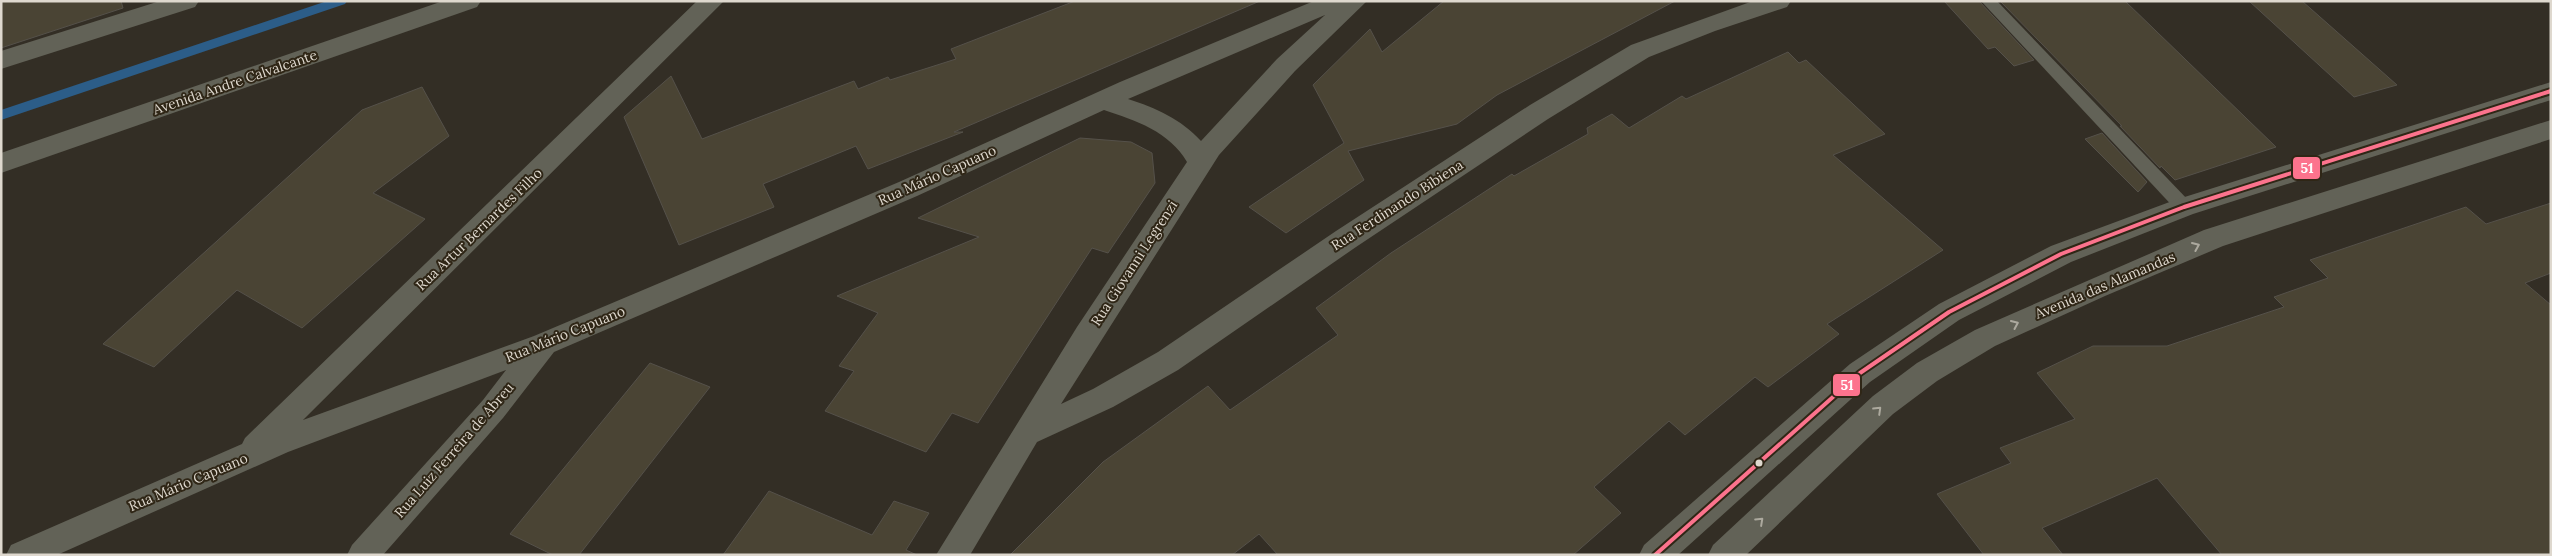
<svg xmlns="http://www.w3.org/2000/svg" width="2552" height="556" font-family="Lora,serif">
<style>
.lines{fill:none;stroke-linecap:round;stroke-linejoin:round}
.stream{fill:#2c5d88;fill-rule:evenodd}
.building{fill:#4a4434;stroke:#55514a}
.service{fill:#626257;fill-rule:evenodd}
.minor{fill:#626257;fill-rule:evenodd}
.tertiary{fill:#626257;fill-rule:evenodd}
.bus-1-casing{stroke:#2f2616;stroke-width:8}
.bus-1{stroke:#fc738d;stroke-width:4}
.oneway{stroke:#aca99e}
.bus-dot{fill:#ded8ce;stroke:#2f2616;stroke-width:2}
.labels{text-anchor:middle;stroke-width:4;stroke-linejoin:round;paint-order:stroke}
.street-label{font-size:14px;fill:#ded8ce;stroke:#2f2616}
.line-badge{stroke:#2f2616;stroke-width:2}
.badge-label{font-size:14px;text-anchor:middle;font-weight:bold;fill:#fff}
</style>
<rect width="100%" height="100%" fill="#332e25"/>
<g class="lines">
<!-- stream -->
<polygon class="stream" points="327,1 347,1 345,4 1,120 1,110"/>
</g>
<!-- building -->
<g class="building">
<polygon points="1,1 121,1 123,8 1,48"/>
<polygon points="1075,1 1260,1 954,132 963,132 868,169 856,146 763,184 774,207 679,245 624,117 671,76 702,139 854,81 858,89 888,77 890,80 956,59 951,49"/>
<polygon points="1444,1 1675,1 1497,95 1457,124 1348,151 1364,180 1286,233 1249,207 1344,143 1313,85 1370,29 1382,52"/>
<polygon points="1944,1 1979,1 2034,60 2014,66 1995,47 1988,49"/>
<polygon points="2000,1 2125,1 2276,147 2175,180 2161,166 2160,168 2120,126 2122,126"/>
<polygon points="2249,1 2302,1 2397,85 2354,97"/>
<polygon points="1788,52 1799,63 1806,60 1885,134 1833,155 1943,250 1827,324 1839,334 1768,387 1755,377 1685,435 1669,421 1594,487 1621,513 1573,555 1278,555 1259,534 1232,555 1010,555 1103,462 1208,386 1230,410 1338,335 1316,308 1391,253 1512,174 1514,176 1588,134 1587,128 1612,114 1629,128 1682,96 1686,99"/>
<polygon points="422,87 449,136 373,193 425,219 302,328 237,290 154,367 103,344 362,110"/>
<polygon points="2102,133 2147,182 2138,192 2085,139"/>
<polygon points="1080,138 1131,142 1152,153 1155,183 1108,253 1092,248 978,423 952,413 926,452 825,411 854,371 839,366 878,313 837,296 979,237 918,218"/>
<polygon points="2551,203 2551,273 2525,283 2551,305 2551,555 2222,555 2157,478 2042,528 2063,555 1984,555 1937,494 2011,463 2000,448 2075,419 2037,373 2093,346 2167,346 2284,307 2274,297 2328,278 2310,260 2466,207 2486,224"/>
<polygon points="650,363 710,387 579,555 553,555 510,534"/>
<polygon points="769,491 872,535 894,501 929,513 906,550 917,555 723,555"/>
</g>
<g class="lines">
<!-- service -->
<polygon class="service" points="1981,1 1997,1 2190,202 2192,207 2190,212 2184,214 2178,212"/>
<!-- minor -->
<g class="minor">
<polygon points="160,1 199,1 195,7 1,69 1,51"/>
<polygon points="443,1 481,1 477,7 1,173 1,153"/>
<path d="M697,1H724L303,420L534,336L899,182L1120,82L1314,1H1367L1295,71L1219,155L1061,404L1093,389L1158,352L1336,231L1530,105L1631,45L1753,1H1791L1787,7L1715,31L1649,57L1548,119L1356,247L1178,370L1113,407L1037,442L970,555H936L1077,327L1187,162C1170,132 1135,120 1104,110L917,196L554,352L503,418L383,555H347L352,545L483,400L506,370L288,452L57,555H6L11,545L242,444L245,438ZM1325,15L1277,59L1201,141C1181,119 1156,108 1128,99Z"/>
</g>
<!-- tertiary -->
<g class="tertiary">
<polygon points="2551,82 2551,100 2193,214 2071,262 1959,320 1870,382 1678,555 1639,555 1644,545 1850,364 1939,304 2051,246 2175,200"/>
<polygon points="2551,120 2551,139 2223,246 2105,296 1995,346 1937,381 1893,414 1746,555 1708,555 1713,545 1873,396 1917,363 1975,330 2204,230"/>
</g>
<defs>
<polyline id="bus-1" points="1655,555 1860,373 1949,312 2061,254 2184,207 2551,91"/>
</defs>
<!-- bus-1 casing -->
<use href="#bus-1" class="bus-1-casing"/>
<!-- bus-1 -->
<use href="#bus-1" class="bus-1"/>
</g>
<!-- one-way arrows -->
<defs><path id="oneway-chevron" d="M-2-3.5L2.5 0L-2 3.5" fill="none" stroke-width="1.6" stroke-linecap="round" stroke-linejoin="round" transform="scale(1.25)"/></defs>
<g class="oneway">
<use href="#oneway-chevron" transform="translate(2196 246) rotate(-23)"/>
<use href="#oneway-chevron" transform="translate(2015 324) rotate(-24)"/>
<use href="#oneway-chevron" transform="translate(1878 410) rotate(-44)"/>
<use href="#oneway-chevron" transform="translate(1760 521) rotate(-43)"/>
</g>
<!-- markers -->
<circle class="bus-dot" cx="1759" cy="463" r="4.5"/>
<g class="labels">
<!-- street labels -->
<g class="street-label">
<text transform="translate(235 82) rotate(-19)" y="5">Avenida Andre Calvalcante</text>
<text transform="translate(937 175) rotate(-24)" y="5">Rua Mário Capuano</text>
<text transform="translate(1397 205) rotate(-33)" y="5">Rua Ferdinando Bibiena</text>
<text transform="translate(479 229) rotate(-44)" y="5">Rua Artur Bernardes Filho</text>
<text transform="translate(1134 263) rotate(-57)" y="5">Rua Giovanni Legrenzi</text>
<text transform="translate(2105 285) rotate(-23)" y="5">Avenida das Alamandas</text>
<text transform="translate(565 334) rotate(-22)" y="5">Rua Mário Capuano</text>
<text transform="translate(454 450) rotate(-49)" y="5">Rua Luiz Ferreira de Abreu</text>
<text transform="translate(188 482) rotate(-23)" y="5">Rua Mário Capuano</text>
</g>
</g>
<g class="line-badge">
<rect x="2292" y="156" width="29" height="24" rx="5" fill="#fc738d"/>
<rect x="1832" y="373" width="29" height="24" rx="5" fill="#fc738d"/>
</g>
<g class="badge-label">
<text x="2307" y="173">51</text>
<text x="1847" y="390">51</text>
</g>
<!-- border -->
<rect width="2552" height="556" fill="none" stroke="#ded8ce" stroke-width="5"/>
</svg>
